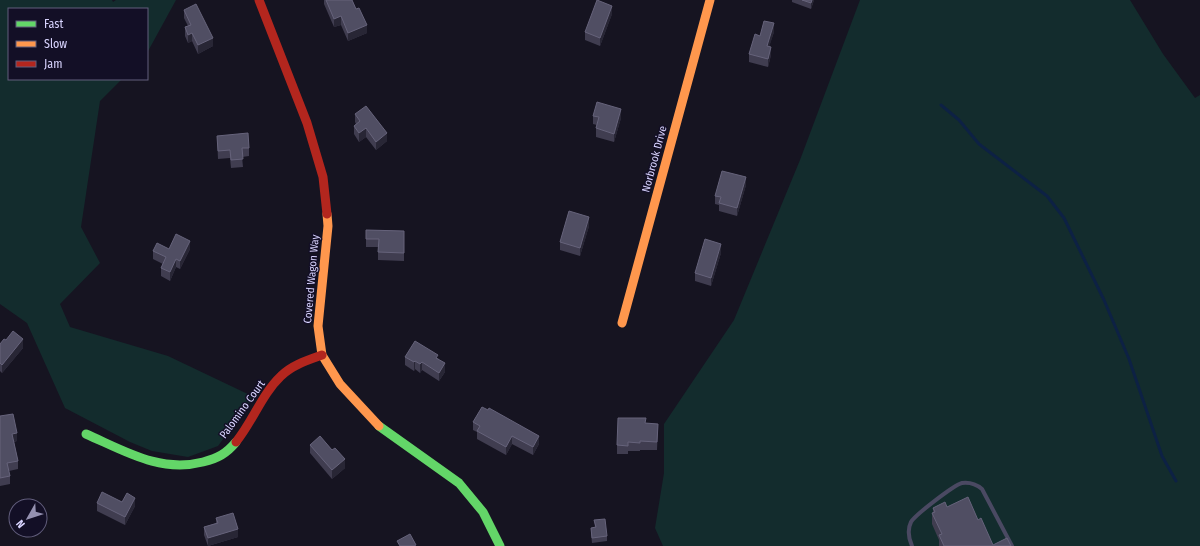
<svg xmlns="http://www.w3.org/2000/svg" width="1200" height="546" font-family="'Fira Sans Condensed',sans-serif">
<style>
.green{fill:#132c2d}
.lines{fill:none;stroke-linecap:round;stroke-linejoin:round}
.stream{stroke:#0d2144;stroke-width:3}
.lane{stroke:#4a4962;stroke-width:4}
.fast{stroke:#63d668;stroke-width:9}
.slow{stroke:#ff974d;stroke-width:9}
.jam{stroke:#b3261e;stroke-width:9}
.wall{fill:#403d50}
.shaded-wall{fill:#282635}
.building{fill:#504e63;stroke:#66637b}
.labels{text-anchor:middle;stroke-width:3;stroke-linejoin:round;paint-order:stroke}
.street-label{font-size:11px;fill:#d9d4ff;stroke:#130f26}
</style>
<rect width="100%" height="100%" fill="#161421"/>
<!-- green -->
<g class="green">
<polygon points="0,0 112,0 113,2 116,0 176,0 147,53 147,9 9,9 9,79 122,79 100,101 81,227 100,263 60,304 70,327 168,356 254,397 218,446 188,457 152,451 130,442 65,408 27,323 0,304"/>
<polygon points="860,0 1130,0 1163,54 1195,98 1200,95 1200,546 663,546 655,528 664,473 664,424 734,320 800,160"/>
</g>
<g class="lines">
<!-- stream -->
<polyline class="stream" points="941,105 959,120 979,144 1047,196 1064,218 1104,300 1129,359 1162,456 1176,481"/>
<!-- lane -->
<path class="lane" d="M912,546C909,539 907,530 911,522C915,515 954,485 962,483C970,482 976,484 982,489L1012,546"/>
<!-- fast -->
<g class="fast">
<polyline points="379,426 459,483 483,512 500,546"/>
<path d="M86,434C125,451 160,473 203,462C218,458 226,454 236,442"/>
</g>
<!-- slow -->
<g class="slow">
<polyline points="327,214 328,226 318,326 322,355 340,384 379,426"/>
<polyline points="622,323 710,0"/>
</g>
<!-- jam -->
<g class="jam">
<polyline points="259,0 307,123 323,177 327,214"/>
<path d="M236,442C253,421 262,394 281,376C292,365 308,360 322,355"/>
</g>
</g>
<!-- wall -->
<g class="wall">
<polygon points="324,0 352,0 367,33 348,41 341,25 334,27 324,4"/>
<polygon points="792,0 814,0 811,9 792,2"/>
<polygon points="184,10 213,46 198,54 192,41 188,43 185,36 185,27 188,26 184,18"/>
<polygon points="612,14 600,46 585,40 585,32"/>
<polygon points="774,32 769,46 771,55 768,67 749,62 749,54 760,36"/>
<polygon points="355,114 387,141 376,150 366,137 359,142 354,134 354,126 356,124 355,122"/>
<polygon points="593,116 621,118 614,142 596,137 596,128 597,125 593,124"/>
<polygon points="217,136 249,148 249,156 242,157 243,167 231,168 230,158 218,159"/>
<polygon points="746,185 737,216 719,211 719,205 715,204 715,196"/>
<polygon points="589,226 580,256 560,250 560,242"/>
<polygon points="366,230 404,231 404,261 378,260 378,247 366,247"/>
<polygon points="169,249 190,249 180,269 176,267 170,281 161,276 161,268 163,264 153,259 153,251"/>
<polygon points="721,253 711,286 695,281 695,273"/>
<polygon points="6,340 23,348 2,373 0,371 0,344"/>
<polygon points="405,357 438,358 445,372 439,381 422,370 420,373 415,369 414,371 405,365"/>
<polygon points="0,416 17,441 14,442 18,461 18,469 9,471 10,476 10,484 0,486"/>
<polygon points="473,422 539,444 533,455 512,444 506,455 477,439 477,432 473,430"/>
<polygon points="646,423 658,424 657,450 640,450 640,451 628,451 628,454 617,454 617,445"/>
<polygon points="310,445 345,468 332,479 310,453"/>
<polygon points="97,503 135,506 125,525 97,511"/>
<polygon points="947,507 978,520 993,545 1011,546 939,546 939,540 932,524 932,513 933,513 933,508"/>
<polygon points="216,518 238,537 208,546 204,535 204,527 216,523"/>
<polygon points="594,520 607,536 607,541 592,543 591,533 591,528 595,527"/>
</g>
<!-- shaded-wall -->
<g class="shaded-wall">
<polygon points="812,0 814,0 811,9 811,3"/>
<polygon points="612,6 612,14 600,46 600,38"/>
<polygon points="341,16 341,25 334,27 334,19"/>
<polygon points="774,23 774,32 767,54 767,46"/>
<polygon points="367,25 367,33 348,41 348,33"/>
<polygon points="192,33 192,41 188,43 188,35"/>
<polygon points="213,38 213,46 198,54 198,45"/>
<polygon points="771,47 771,55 768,67 768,59"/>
<polygon points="621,109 621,118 614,142 614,134"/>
<polygon points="366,128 366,137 359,142 359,133"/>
<polygon points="387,133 387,141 376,150 376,142"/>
<polygon points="746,177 746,185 737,216 737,208"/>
<polygon points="589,217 589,226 580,256 580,248"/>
<polygon points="190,241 190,249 180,269 180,261"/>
<polygon points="721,244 721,253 711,286 711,278"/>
<polygon points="176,259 176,267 170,281 170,272"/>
<polygon points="23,339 23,348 2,373 2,365"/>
<polygon points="415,361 415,369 414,371 414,362"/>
<polygon points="422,362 422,370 420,373 420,364"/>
<polygon points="445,363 445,372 439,381 439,373"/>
<polygon points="17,433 17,441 12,442 12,434"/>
<polygon points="512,436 512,444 506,455 506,447"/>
<polygon points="539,436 539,444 533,455 533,447"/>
<polygon points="345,459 345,468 332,479 332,470"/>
<polygon points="135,498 135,506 125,525 125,517"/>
<polygon points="238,529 238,537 208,546 208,538"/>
</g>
<!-- building -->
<g class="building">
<polygon points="326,0 352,0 356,9 359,8 367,25 348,33 341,16 334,19"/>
<polygon points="597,0 612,6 600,38 585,32"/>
<polygon points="802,0 812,0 811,3"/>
<polygon points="196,4 213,38 198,45 192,33 188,35 185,27 191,25 184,10"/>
<polygon points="764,21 774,23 767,46 771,47 768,59 749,54 755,34 760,36"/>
<polygon points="597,102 621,109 614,134 596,128 599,117 593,116"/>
<polygon points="366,106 387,133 376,142 366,128 359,133 354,126 360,121 355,114"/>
<polygon points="248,133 249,148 242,148 243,159 231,160 230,150 218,151 217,136"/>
<polygon points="722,171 746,177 737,208 719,203 721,197 715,196"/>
<polygon points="569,211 589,217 580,248 560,242"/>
<polygon points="366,230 404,231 404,253 378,252 379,239 366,239"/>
<polygon points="176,234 190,241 180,261 176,259 170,272 161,268 166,257 153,251 157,243 169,249"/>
<polygon points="705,239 721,244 711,278 695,273"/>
<polygon points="13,331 23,339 2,365 0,363 0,344 4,339 6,340"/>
<polygon points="415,341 438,355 436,358 445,363 439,373 422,362 420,364 415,361 414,362 405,357"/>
<polygon points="482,407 488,410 489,408 539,436 533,447 512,436 506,447 477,431 480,426 473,422"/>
<polygon points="13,414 17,433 12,434 18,461 7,463 10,476 0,478 0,416"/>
<polygon points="618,418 646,418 645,423 658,424 657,442 640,441 640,443 628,442 628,446 617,445"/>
<polygon points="320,436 332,450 335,448 345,459 332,470 310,445"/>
<polygon points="102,492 122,502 127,493 135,498 125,517 97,503"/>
<polygon points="968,497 978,520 981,518 993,545 1007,538 1011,546 944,546 939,535 942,534 932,513 935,512 933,508 945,502 947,507"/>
<polygon points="233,513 238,529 208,538 204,527 218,523 216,518"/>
<polygon points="605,519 607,536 592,538 591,528 596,527 594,520"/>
<polygon points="410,534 416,545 414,546 400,546 397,541"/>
</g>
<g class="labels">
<!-- street labels -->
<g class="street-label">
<text transform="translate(654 159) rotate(-75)" y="4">Norbrook Drive</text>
<text transform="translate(311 279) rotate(-85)" y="4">Covered Wagon Way</text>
<text transform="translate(242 409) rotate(-54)" y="4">Palomino Court</text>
</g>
</g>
<!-- legend -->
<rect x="8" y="8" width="140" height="72" fill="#130f26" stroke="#625e7d"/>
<rect x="16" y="21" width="20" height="6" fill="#63d668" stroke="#625e7d"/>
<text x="44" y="28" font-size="12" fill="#d9d4ff">Fast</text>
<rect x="16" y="41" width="20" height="6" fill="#ff974d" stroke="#625e7d"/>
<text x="44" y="48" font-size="12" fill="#d9d4ff">Slow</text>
<rect x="16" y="61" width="20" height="6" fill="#b3261e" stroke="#625e7d"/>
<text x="44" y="68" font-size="12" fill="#d9d4ff">Jam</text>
<!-- north arrow -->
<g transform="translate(28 518) rotate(231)"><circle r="19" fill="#130f26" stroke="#625e7d"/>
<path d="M0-3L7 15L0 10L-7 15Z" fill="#9591b1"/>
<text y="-6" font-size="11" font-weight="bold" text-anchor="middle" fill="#d9d4ff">N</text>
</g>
</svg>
